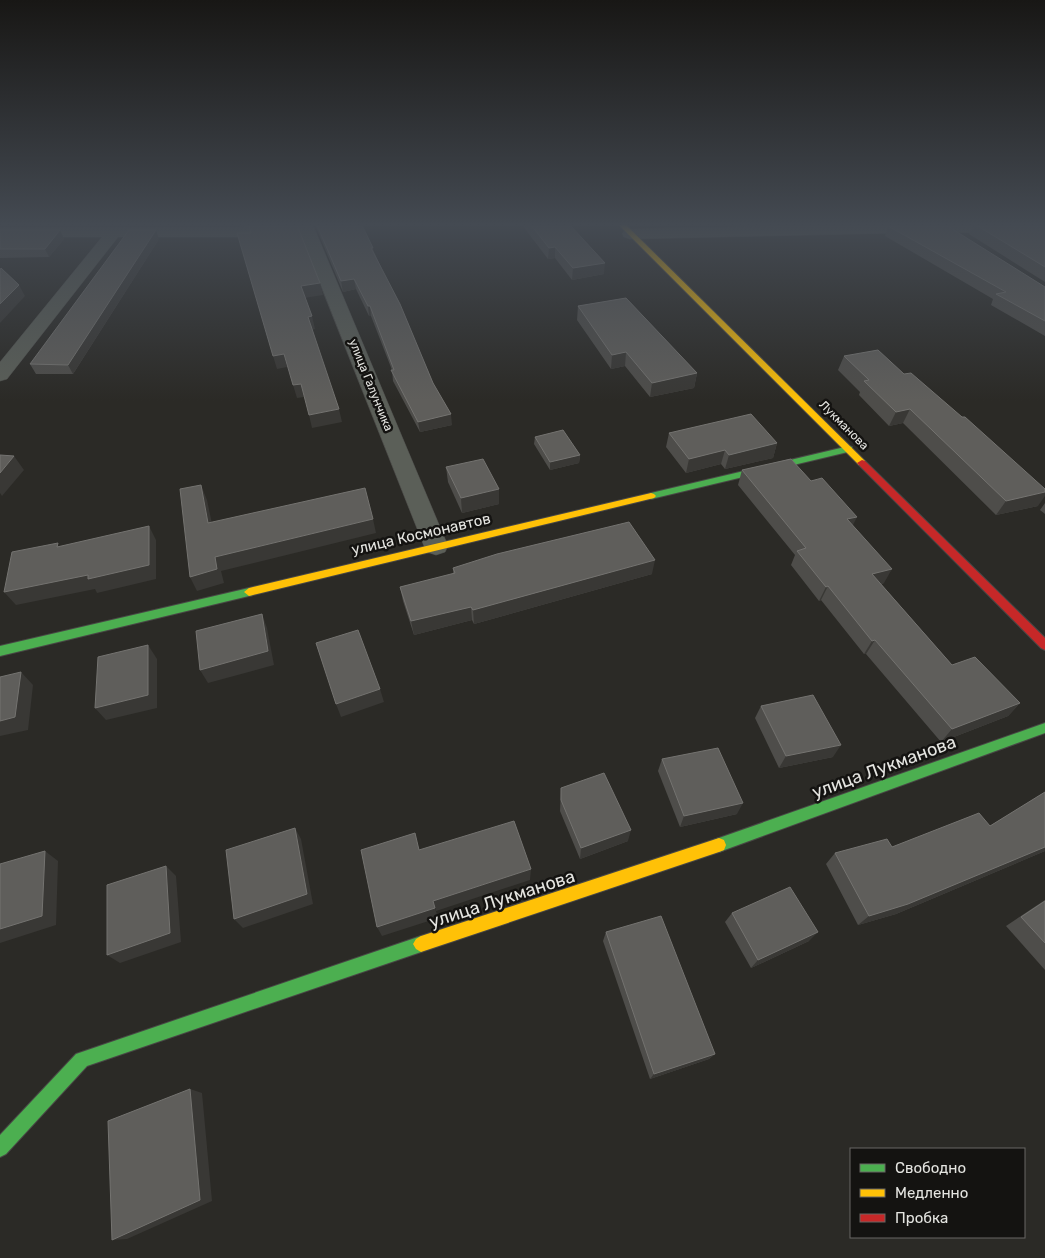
<svg xmlns="http://www.w3.org/2000/svg" width="1045" height="1258" font-family="Rubik,sans-serif">
<style>
.lines{fill:none;stroke-linecap:round;stroke-linejoin:round}
.street-casing{stroke:#484745;stroke-width:1}
.fast-casing{stroke:#484745;stroke-width:2}
.slow-casing{stroke:#484745;stroke-width:2}
.jam-casing{stroke:#484745;stroke-width:2}
.street{fill:#5b5f58;fill-rule:evenodd}
.fast{fill:#4caf50;fill-rule:evenodd}
.slow{fill:#ffc107;fill-rule:evenodd}
.jam{fill:#c62828;fill-rule:evenodd}
.wall{fill:#4e4d4a}
.shaded-wall{fill:#393835}
.building{fill:#5f5e5b;stroke:#747370}
.labels{text-anchor:middle;stroke-width:5;stroke-linejoin:round;paint-order:stroke}
.far-street-label{font-size:12px;fill:#e5e5e1;stroke:#141311}
.street-label{font-size:15px;fill:#e5e5e1;stroke:#141311}
.near-street-label{font-size:18px;fill:#e5e5e1;stroke:#141311}
</style>
<rect width="100%" height="100%" fill="#2b2a26"/>
<g class="lines">
<defs>
<g id="street">
<polygon points="256,225 296,226 293,229 288,231 238,237 118,237 7,379 0,381 0,362 102,237 0,237 0,227 238,227"/>
<polygon points="297,225 313,225 448,546 445,552 436,555 427,552 424,546"/>
<polygon points="817,225 1045,225 1045,234 943,232 630,239 624,237 622,234 624,231 630,229"/>
</g>
<g id="fast">
<polygon points="849,446 852,447 852,451 651,499 646,496 651,493"/>
<polygon points="249,588 253,589 254,592 253,595 0,656 0,646"/>
<polygon points="1045,723 1045,733 719,852 714,850 712,845 714,840 719,838"/>
<polygon points="421,936 426,939 429,944 426,949 421,952 87,1066 6,1154 0,1157 0,1135 76,1054"/>
</g>
<g id="slow">
<polygon points="619,225 626,225 865,461 865,465 859,465"/>
<polygon points="651,493 654,494 656,496 654,498 249,596 244,592 249,588"/>
<polygon points="719,838 724,840 726,845 724,850 719,852 421,952 416,949 413,944 416,939 421,936"/>
</g>
<polygon id="jam" points="862,460 865,461 1045,638 1045,650 1041,648 859,465 857,463"/>
</defs>
<!-- street casing -->
<use href="#street" class="street-casing"/>
<!-- fast casing -->
<use href="#fast" class="fast-casing"/>
<!-- slow casing -->
<use href="#slow" class="slow-casing"/>
<!-- jam casing -->
<use href="#jam" class="jam-casing"/>
<!-- street -->
<use href="#street" class="street"/>
<!-- fast -->
<use href="#fast" class="fast"/>
<!-- slow -->
<use href="#slow" class="slow"/>
<!-- jam -->
<use href="#jam" class="jam"/>
</g>
<!-- wall -->
<g class="wall">
<polygon points="0,225 68,225 0,226"/>
<polygon points="315,225 362,225 452,425 420,432 393,381 392,370 371,316 369,316 356,289 343,292"/>
<polygon points="522,225 572,225 572,227 604,274 572,280 555,258 548,259"/>
<polygon points="973,225 1045,225 1045,282 969,234"/>
<polygon points="888,226 1045,287 1045,336 991,305 993,299 885,236"/>
<polygon points="0,230 60,230 64,239 49,257 0,258"/>
<polygon points="159,239 73,374 36,374 30,364"/>
<polygon points="578,306 697,373 694,388 650,397 625,366 611,369 577,320"/>
<polygon points="844,356 1038,506 996,515 903,423 889,426 859,395 860,392 838,370"/>
<polygon points="669,433 777,443 773,458 725,469 721,464 686,473 666,447"/>
<polygon points="535,437 580,455 579,463 550,470 534,444"/>
<polygon points="446,467 499,504 462,513 448,482"/>
<polygon points="742,470 811,481 853,526 884,583 881,584 952,665 1020,703 1008,716 941,742 866,654 864,654 821,600 819,601 791,565 795,555 738,485"/>
<polygon points="1045,503 1045,514 1040,510"/>
<polygon points="453,568 652,574 474,624 472,620 414,635 403,601 400,587 453,574"/>
<polygon points="761,706 833,757 779,768 755,718"/>
<polygon points="662,759 737,814 680,827 658,771"/>
<polygon points="561,788 628,841 580,859 560,811"/>
<polygon points="1045,792 1045,851 896,914 858,925 826,864 835,853 892,847 990,826"/>
<polygon points="1045,900 1045,970 1006,926"/>
<polygon points="732,913 809,941 751,968 725,922"/>
<polygon points="606,932 715,1054 709,1059 650,1079 603,941"/>
</g>
<!-- shaded-wall -->
<g class="shaded-wall">
<polygon points="60,230 64,239 49,257 45,249"/>
<polygon points="156,230 159,239 73,374 68,365"/>
<polygon points="555,247 555,258 548,259 549,248"/>
<polygon points="605,263 604,274 572,280 573,268"/>
<polygon points="354,279 356,289 343,292 341,281"/>
<polygon points="320,283 323,295 304,298 301,286"/>
<polygon points="19,285 25,296 0,323 0,304"/>
<polygon points="368,306 370,306 371,316 369,316"/>
<polygon points="312,316 315,329 311,330 308,317"/>
<polygon points="626,352 625,366 611,369 612,355"/>
<polygon points="284,354 287,367 277,369 273,356"/>
<polygon points="697,373 694,388 650,397 652,383"/>
<polygon points="301,384 304,397 297,398 293,385"/>
<polygon points="339,409 342,422 312,428 309,415"/>
<polygon points="910,409 903,423 889,426 896,412"/>
<polygon points="451,414 452,425 420,432 418,422"/>
<polygon points="777,443 773,458 725,469 729,455"/>
<polygon points="725,450 721,464 686,473 689,459"/>
<polygon points="580,455 579,463 550,470 550,462"/>
<polygon points="14,456 24,470 2,496 0,493 0,473"/>
<polygon points="201,485 207,500 215,538 208,523"/>
<polygon points="499,489 499,504 462,513 461,498"/>
<polygon points="1045,492 1045,496 1038,506 996,515 1006,501"/>
<polygon points="857,517 850,531 847,519"/>
<polygon points="373,519 376,533 221,571 224,583 197,591 190,577 215,557"/>
<polygon points="149,526 156,540 156,579 97,593 95,589 16,605 4,592"/>
<polygon points="655,560 652,574 474,624 473,610"/>
<polygon points="892,569 884,583 865,588 872,574"/>
<polygon points="828,586 821,600 819,601 826,587"/>
<polygon points="471,607 472,620 414,635 411,621"/>
<polygon points="262,614 267,628 274,665 208,683 200,670"/>
<polygon points="875,640 866,654 864,654 872,641"/>
<polygon points="148,645 157,659 157,708 106,720 95,708"/>
<polygon points="21,672 33,685 28,730 0,736 0,721"/>
<polygon points="380,689 384,702 341,717 336,704"/>
<polygon points="1020,703 1008,716 941,742 952,729"/>
<polygon points="841,745 833,757 779,768 786,756"/>
<polygon points="743,803 737,814 680,827 684,816"/>
<polygon points="295,828 301,839 313,904 243,928 234,919"/>
<polygon points="631,830 628,841 580,859 581,848"/>
<polygon points="1045,847 1045,851 896,914 858,925 869,916"/>
<polygon points="45,851 58,861 56,925 0,943 0,929"/>
<polygon points="166,866 176,876 181,942 120,963 107,955"/>
<polygon points="531,869 530,880 436,911 433,901"/>
<polygon points="435,908 438,918 382,936 377,927"/>
<polygon points="818,932 809,941 751,968 758,960"/>
<polygon points="715,1054 709,1059 650,1079 654,1074"/>
<polygon points="190,1089 202,1093 212,1201 127,1239 112,1240"/>
</g>
<!-- building -->
<g class="building">
<polygon points="249,225 297,225 320,283 301,286 312,316 308,317 339,409 309,415 301,384 293,385 284,354 273,356 237,233 251,233"/>
<polygon points="317,225 362,225 373,248 371,248 400,304 433,383 451,414 418,422 391,370 394,370 370,306 368,306 354,279 341,281"/>
<polygon points="531,225 570,225 605,263 573,268 555,247 549,248"/>
<polygon points="901,225 946,225 1045,287 1045,321 996,294 1006,292 888,226"/>
<polygon points="976,225 1045,225 1045,267"/>
<polygon points="0,230 60,230 45,249 0,249"/>
<polygon points="129,230 156,230 68,365 30,364"/>
<polygon points="1,268 19,285 0,304 0,270"/>
<polygon points="626,298 697,373 652,383 626,352 612,355 578,306"/>
<polygon points="878,350 904,374 911,373 962,417 965,417 1045,489 1045,492 1006,501 910,409 896,412 864,381 869,380 844,356"/>
<polygon points="751,414 777,443 729,455 725,450 689,459 669,433"/>
<polygon points="563,430 580,455 550,462 535,437"/>
<polygon points="0,455 14,456 0,473"/>
<polygon points="483,459 499,489 461,498 446,467"/>
<polygon points="791,459 811,481 822,478 857,517 847,519 892,569 872,574 952,665 975,657 1020,703 952,729 875,640 872,641 828,586 826,587 797,551 806,548 742,470"/>
<polygon points="201,485 208,523 365,488 373,519 215,557 217,569 190,577 180,489"/>
<polygon points="629,522 655,560 473,610 471,607 411,621 400,587 455,573 453,568 497,554"/>
<polygon points="149,526 149,565 88,579 88,575 4,592 12,552 58,543 57,547"/>
<polygon points="262,614 268,651 200,670 196,631"/>
<polygon points="358,630 380,689 336,704 316,643"/>
<polygon points="148,645 148,695 95,708 98,657"/>
<polygon points="21,672 15,717 0,721 0,677"/>
<polygon points="813,695 841,745 786,756 761,706"/>
<polygon points="718,748 743,803 684,816 662,759"/>
<polygon points="604,773 631,830 581,848 561,800 561,788"/>
<polygon points="1045,792 1045,847 908,904 869,916 835,853 887,839 892,847 979,813 990,826"/>
<polygon points="514,821 531,869 433,901 435,908 377,927 361,850 415,833 419,850"/>
<polygon points="295,828 307,894 234,919 226,850"/>
<polygon points="45,851 42,916 0,929 0,864"/>
<polygon points="166,866 170,933 107,955 107,885"/>
<polygon points="790,887 818,932 758,960 732,913"/>
<polygon points="1045,901 1045,943 1021,917"/>
<polygon points="661,916 715,1054 654,1074 606,932"/>
<polygon points="190,1089 200,1200 112,1240 108,1121"/>
</g>
<!-- sky -->
<linearGradient id="sky" x2="0" y2="1"><stop stop-color="#181715"/><stop offset="0.56" stop-color="#444a52"/><stop offset="1" stop-color="#444a52" stop-opacity="0"/></linearGradient>
<rect width="1045" height="401" fill="url(#sky)"/>
<g class="labels">
<!-- far-street labels -->
<g class="far-street-label">
<text transform="translate(371 385) rotate(68)" y="4">улица Галунчика</text>
<text transform="translate(844 425) rotate(45)" y="4">Лукманова</text>
</g>
<!-- street labels -->
<g class="street-label">
<text transform="translate(421 534) rotate(-13)" y="5">улица Космонавтов</text>
</g>
<!-- near-street labels -->
<g class="near-street-label">
<text transform="translate(884 767) rotate(-20)" y="6">улица Лукманова</text>
<text transform="translate(502 899) rotate(-18)" y="6">улица Лукманова</text>
</g>
</g>
<!-- legend -->
<rect x="850" y="1148" width="175" height="90" fill="#141311" stroke="#686764"/>
<rect x="860" y="1164" width="25" height="8" fill="#4caf50" stroke="#686764"/>
<text x="895" y="1173" font-size="15" fill="#e5e5e1">Свободно</text>
<rect x="860" y="1189" width="25" height="8" fill="#ffc107" stroke="#686764"/>
<text x="895" y="1198" font-size="15" fill="#e5e5e1">Медленно</text>
<rect x="860" y="1214" width="25" height="8" fill="#c62828" stroke="#686764"/>
<text x="895" y="1223" font-size="15" fill="#e5e5e1">Пробка</text>
</svg>
